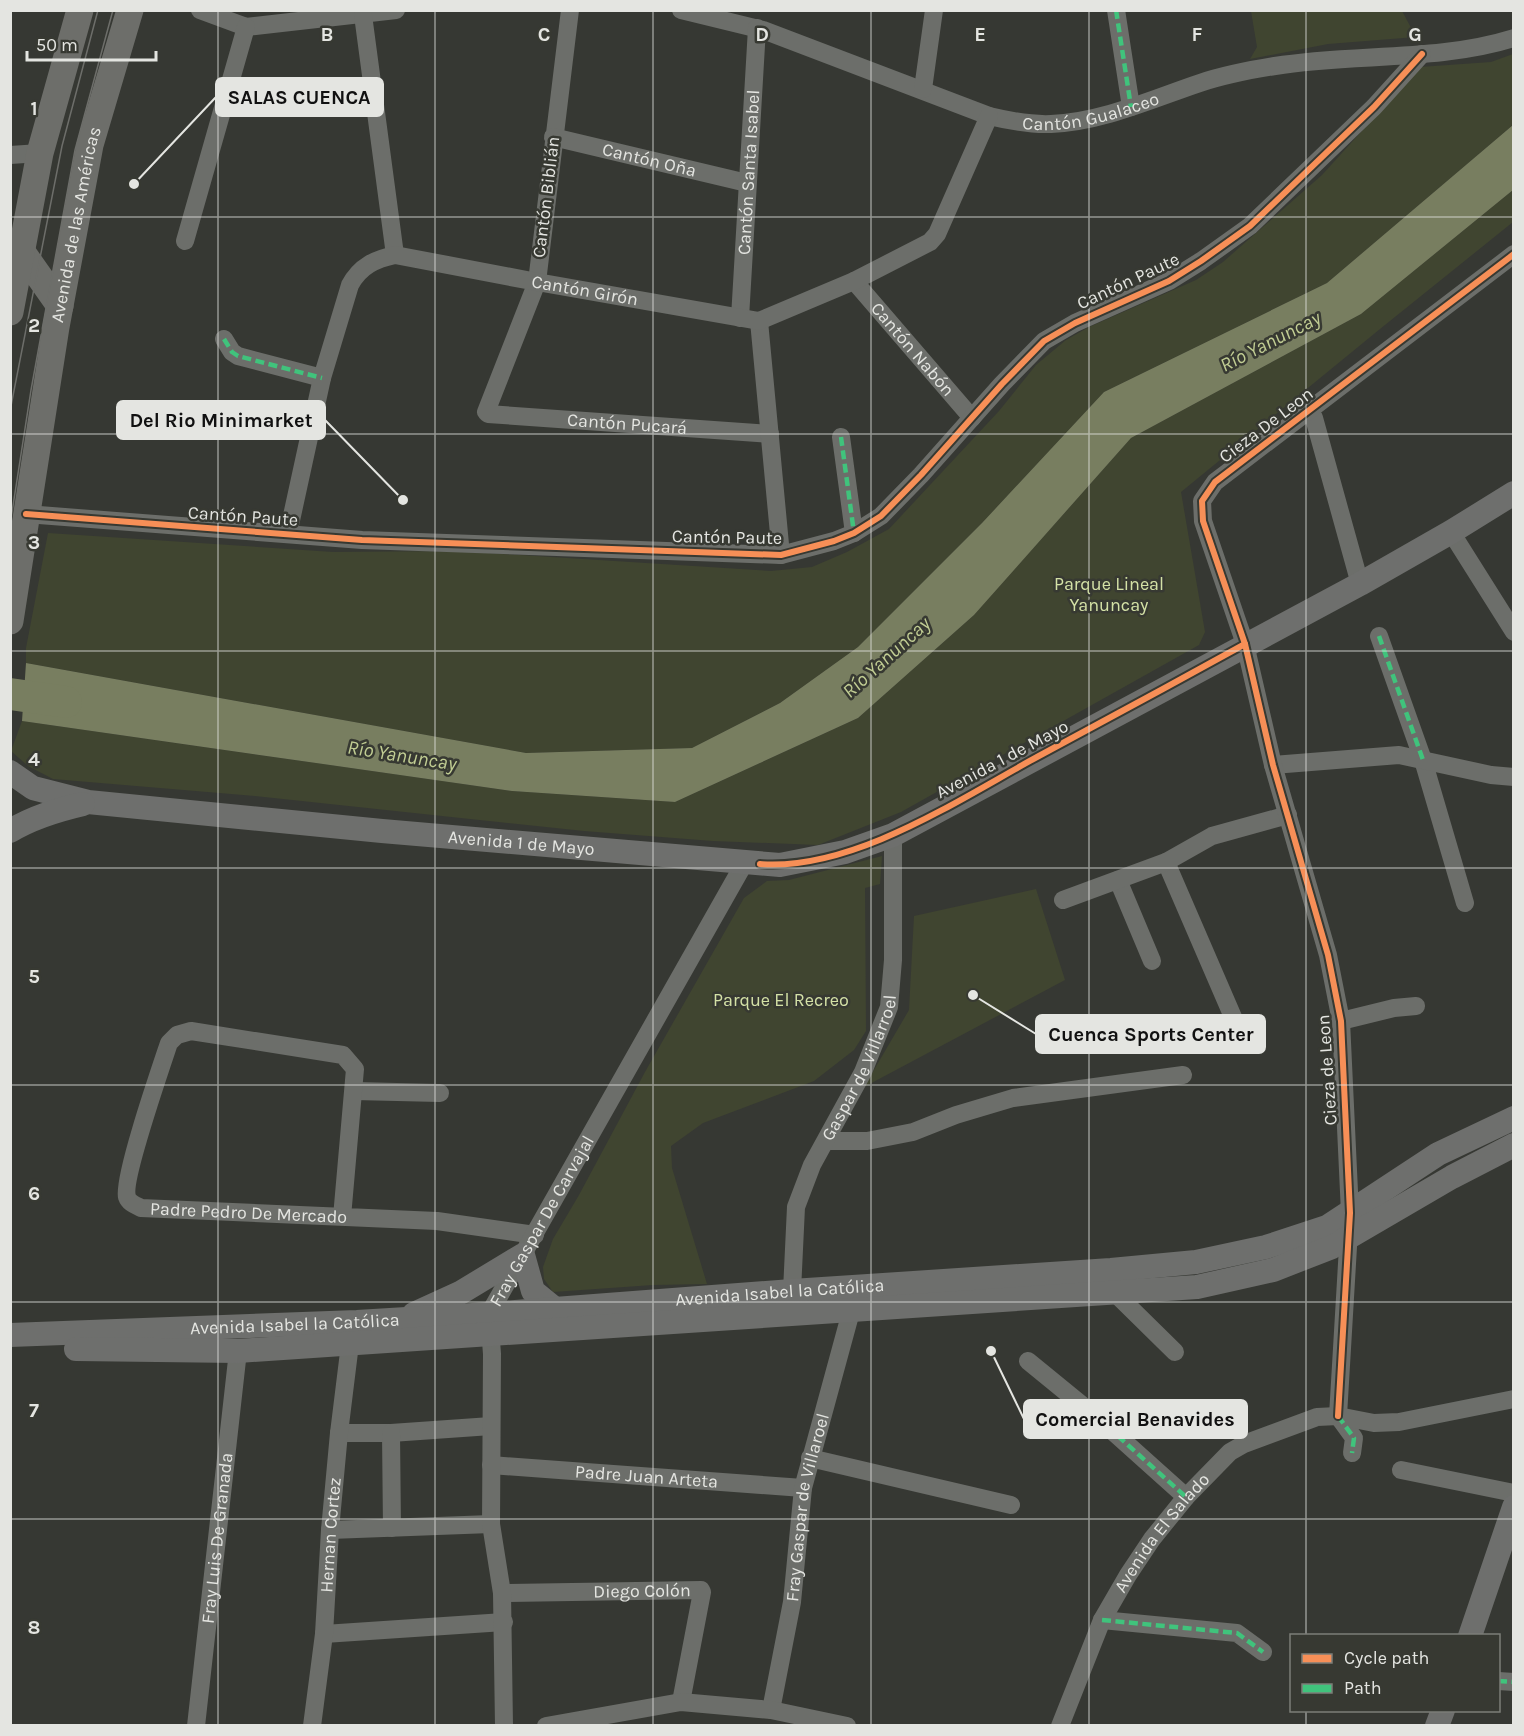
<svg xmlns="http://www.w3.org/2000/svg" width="1524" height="1736" font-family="Karla,sans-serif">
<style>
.green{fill:#404530}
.water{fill:#787e60}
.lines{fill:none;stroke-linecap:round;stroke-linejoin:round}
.river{stroke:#787e60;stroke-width:32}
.minor{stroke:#6c6e6a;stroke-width:18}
.secondary{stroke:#6e6f6d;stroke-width:24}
.primary{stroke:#6d6e6a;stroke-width:27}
.tram{stroke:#6d6e6a;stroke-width:1.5}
.quiet{stroke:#40c37c;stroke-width:4.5;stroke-dasharray:9 4.5;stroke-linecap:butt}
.cycleway-casing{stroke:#373932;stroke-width:10}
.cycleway{stroke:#f78f57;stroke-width:6}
.grid{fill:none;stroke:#e4e5e1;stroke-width:1.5;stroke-opacity:0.55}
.labels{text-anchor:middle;stroke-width:5;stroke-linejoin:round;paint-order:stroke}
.street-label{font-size:18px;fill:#e4e5e1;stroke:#373932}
.park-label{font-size:18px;fill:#d4e1a6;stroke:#373932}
.water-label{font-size:20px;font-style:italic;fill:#c1cd93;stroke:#373932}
.grid-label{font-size:20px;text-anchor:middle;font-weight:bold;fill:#e4e5e1;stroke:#373932;stroke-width:5;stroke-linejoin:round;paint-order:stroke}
.leader{fill:none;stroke:#e4e5e1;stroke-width:2}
.callout-dot{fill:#e4e5e1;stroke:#373932;stroke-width:2}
.callout{fill:#e4e5e1;stroke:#e4e5e1;stroke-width:2}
.callout-label{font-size:20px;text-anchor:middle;font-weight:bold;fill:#111}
</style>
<rect width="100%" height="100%" fill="#363833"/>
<!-- green -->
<g class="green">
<polygon points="1251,11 1402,11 1416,37 1328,44 1250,59 1257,47"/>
<polygon points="1513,54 1513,125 1327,283 1104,392 982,523 858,647 780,703 692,748 526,753 26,663 26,648 48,533 333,552 457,551 771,571 812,567 847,552 889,529 999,411 1036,365 1066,340 1089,327 1196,280 1223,262 1322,175 1420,67 1491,62"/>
<polygon points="1513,190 1513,222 1380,329 1181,492 1205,632 1199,645 901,812 818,845 713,841 584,831 255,796 53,779 28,766 11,751 22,721 512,791 675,802 858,718 974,615 1131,438 1361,314"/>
<polygon points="882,856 880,884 865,888 866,1031 854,1050 814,1081 703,1123 671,1146 672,1168 707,1284 653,1285 553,1292 544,1279 543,1267 553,1239 579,1195 645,1072 744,898 767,881 789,880"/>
<polygon points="1036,889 1065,980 864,1087 909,1010 914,916"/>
</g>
<!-- water -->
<polygon class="water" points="1513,125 1513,190 1361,314 1131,438 974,615 858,718 675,802 512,791 22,721 26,663 526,753 692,748 780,703 858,647 982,523 1104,392 1327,283"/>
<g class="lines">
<!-- river -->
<polyline class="river" points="10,694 66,702"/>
<!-- minor -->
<g class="minor">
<polyline points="200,10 246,27 396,10"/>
<path id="s1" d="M570,10L537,282L486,412L488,414L770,434"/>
<path id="s2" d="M681,10L763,30L989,116C1010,121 1030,125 1051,124C1102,122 1152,99 1200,83C1224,75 1250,70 1275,66C1354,53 1437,62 1514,38"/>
<polyline points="1116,10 1131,107"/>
<polyline points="363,15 395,255"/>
<polyline points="923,89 934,10"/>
<path id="s3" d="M553,137L747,183"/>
<polyline points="10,155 40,153"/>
<polyline points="185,241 246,27"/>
<path id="s4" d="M854,281L972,418"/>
<path id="s5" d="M740,318L757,28"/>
<polyline points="759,321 781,555"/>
<polyline points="224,339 232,352 238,356 322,378"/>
<polyline points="1314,418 1360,584"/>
<polyline points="841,437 854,533"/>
<polyline points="26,514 362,540 781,555 834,541 854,533 881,516 921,475 1002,384 1044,341 1075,323 1169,281 1201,261 1250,226 1374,107 1422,54"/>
<polyline points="1451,532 1514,632"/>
<path id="s6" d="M288,534L322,378L350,285C360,266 376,259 395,255L537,282L759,321L854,281L930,242L937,234L989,116"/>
<polyline points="1379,636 1423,760 1465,903"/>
<polyline points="1273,765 1399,755 1491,775 1514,777"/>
<polyline points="1166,862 1236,1024"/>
<polyline points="1118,880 1152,961"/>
<polyline points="1063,900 1166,862 1212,836 1288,815"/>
<polyline points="1341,1021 1394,1008 1416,1006"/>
<polyline points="354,1091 440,1093"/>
<polyline points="826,1141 867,1141 913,1132 956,1115 1013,1098 1183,1075"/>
<path id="s7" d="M342,1217L355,1069L343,1055L191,1031L177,1035L169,1043C161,1067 122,1180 127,1197C129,1203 135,1205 141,1208L437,1221L535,1235"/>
<path id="s8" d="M792,1291L796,1207L812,1165L863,1072L889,1007L893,960V835"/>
<polyline points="1114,1292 1175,1352"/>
<polyline points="1028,1361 1099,1419 1186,1497"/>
<polyline points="1037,1408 1077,1429 1099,1419"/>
<polyline points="1338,1416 1350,1213 1341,1021 1328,955 1273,765 1245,644 1203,521 1202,501 1215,482 1514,254"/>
<polyline points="1338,1416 1354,1438 1352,1453"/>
<polyline points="339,1433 391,1433 491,1426"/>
<polyline points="391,1433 392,1528"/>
<polyline points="810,1458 1011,1505"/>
<path id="s9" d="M491,1465L803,1488"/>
<polyline points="1401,1470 1514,1493"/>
<polyline points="330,1530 491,1524"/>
<path id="s10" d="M502,1593L701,1590L702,1592L681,1702"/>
<polyline points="1102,1620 1237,1633 1263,1652"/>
<polyline points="324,1634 504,1622"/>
<polyline points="1498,1681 1514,1682"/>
<path id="s11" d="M771,1710L792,1602L803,1488L852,1308"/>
<path id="s12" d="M196,1726L238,1351"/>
<path id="s13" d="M312,1726L324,1634L330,1530L339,1433L350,1344"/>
<path id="s14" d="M504,1726L502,1593L491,1524L492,1354L489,1314L745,862"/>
<polyline points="546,1726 681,1702 771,1710 847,1726"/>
<path id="s15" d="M1060,1726L1102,1620L1128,1575L1152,1539L1186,1497L1230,1452L1244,1444L1317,1417L1338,1416L1374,1423L1399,1422L1514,1399"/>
</g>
<!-- secondary -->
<g class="secondary">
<path id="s16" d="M10,772L33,788L88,802L382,831L780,865L845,852L893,835L1360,584L1451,532L1514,493"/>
<path d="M10,831C33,817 57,810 83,804"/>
<polyline points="414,1314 460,1293 523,1255 533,1291 555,1309"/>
<path id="s17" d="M10,1335L357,1322L489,1314L792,1291L1111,1270L1196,1262L1266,1247L1327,1227L1438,1154L1514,1118"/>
<polyline points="76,1349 238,1351 1197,1287 1273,1270 1332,1247 1452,1177 1514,1145"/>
<polyline points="1470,1636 1514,1507"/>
<polyline points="1437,1726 1443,1710"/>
</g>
<!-- primary -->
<g class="primary">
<polyline points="22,252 60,306"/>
<polyline points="10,312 40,153 80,10"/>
<path id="s18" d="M10,621L56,327L90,145L130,10"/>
</g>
<!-- tram -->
<g class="tram">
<polyline points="10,411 62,146 98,10"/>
<polyline points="10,525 31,390 75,150 113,10"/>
</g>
<!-- quiet -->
<g class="quiet">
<polyline points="1116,10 1131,107"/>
<polyline points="224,339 232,352 238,356 322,378"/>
<polyline points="841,437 854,533"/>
<polyline points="1379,636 1423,760"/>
<polyline points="1037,1408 1077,1429 1099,1419 1186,1497"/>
<polyline points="1338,1416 1354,1438 1352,1453"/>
<polyline points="1102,1620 1237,1633 1263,1652"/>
<polyline points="1498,1681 1514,1682"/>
</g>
<defs>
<g id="cycleway">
<polyline points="26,514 362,540 781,555 834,541 854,533 881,516 921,475 1002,384 1044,341 1075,323 1169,281 1201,261 1250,226 1374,107 1422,54"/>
<path d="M760,864C853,871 958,800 1037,757C1106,720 1176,682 1245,644"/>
<polyline points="1338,1416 1350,1213 1341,1021 1328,955 1273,765 1245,644 1203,521 1202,501 1215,482 1514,254"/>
</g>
</defs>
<!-- cycleway casing -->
<use href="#cycleway" class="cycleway-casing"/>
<!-- cycleway -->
<use href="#cycleway" class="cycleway"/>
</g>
<!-- grid -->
<path class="grid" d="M218,10V1726M435,10V1726M653,10V1726M871,10V1726M1089,10V1726M1306,10V1636M10,217H1514M10,434H1514M10,651H1514M10,868H1514M10,1085H1514M10,1302H1514M10,1519H1514M1306,1710V1726"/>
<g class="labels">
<!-- street labels -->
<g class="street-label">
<text dy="6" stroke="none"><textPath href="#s2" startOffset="430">Cantón Gualaceo</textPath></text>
<text dy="6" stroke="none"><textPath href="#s3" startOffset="99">Cantón Oña</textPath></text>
<text dy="6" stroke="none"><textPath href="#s5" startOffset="146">Cantón Santa Isabel</textPath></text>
<text transform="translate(546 197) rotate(-83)" y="6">Cantón Biblián</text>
<text dy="6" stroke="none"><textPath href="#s18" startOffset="402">Avenida de las Américas</textPath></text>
<text transform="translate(1128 281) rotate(-25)" y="6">Cantón Paute</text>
<text dy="6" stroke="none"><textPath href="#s6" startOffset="506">Cantón Girón</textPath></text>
<text dy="6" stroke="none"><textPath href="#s4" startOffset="90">Cantón Nabón</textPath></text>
<text dy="6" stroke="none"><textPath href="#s1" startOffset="556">Cantón Pucará</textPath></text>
<text transform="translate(1266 425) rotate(-37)" y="6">Cieza De Leon</text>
<text transform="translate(243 516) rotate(4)" y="6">Cantón Paute</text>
<text transform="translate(727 537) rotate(1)" y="6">Cantón Paute</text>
<text transform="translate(1002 759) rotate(-28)" y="6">Avenida 1 de Mayo</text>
<text dy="6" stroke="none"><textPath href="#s16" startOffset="520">Avenida 1 de Mayo</textPath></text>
<text dy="6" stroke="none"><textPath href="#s8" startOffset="238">Gaspar de Villarroel</textPath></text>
<text transform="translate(1327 1070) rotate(-94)" y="6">Cieza de Leon</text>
<text dy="6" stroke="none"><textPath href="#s7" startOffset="633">Padre Pedro De Mercado</textPath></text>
<text dy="6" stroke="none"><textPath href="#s14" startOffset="520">Fray Gaspar De Carvajal</textPath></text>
<text dy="6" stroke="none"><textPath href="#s17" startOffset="771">Avenida Isabel la Católica</textPath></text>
<text dy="6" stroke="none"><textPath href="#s17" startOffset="285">Avenida Isabel la Católica</textPath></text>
<text dy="6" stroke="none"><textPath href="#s9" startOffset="156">Padre Juan Arteta</textPath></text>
<text dy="6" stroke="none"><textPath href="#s11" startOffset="206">Fray Gaspar de Villaroel</textPath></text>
<text dy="6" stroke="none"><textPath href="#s15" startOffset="220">Avenida El Salado</textPath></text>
<text dy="6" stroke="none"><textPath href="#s13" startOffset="192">Hernan Cortez</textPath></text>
<text dy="6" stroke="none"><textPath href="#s12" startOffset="189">Fray Luis De Granada</textPath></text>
<text dy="6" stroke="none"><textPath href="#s10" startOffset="140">Diego Colón</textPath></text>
</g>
<!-- park labels -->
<g class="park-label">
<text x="1109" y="590">Parque Lineal<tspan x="1109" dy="21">Yanuncay</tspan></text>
<text x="781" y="1006">Parque El Recreo</text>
</g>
<!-- water labels -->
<g class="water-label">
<text transform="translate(1270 341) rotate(-27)" y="7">Río Yanuncay</text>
<text transform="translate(886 657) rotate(-42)" y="7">Río Yanuncay</text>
<text transform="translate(402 755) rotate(9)" y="7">Río Yanuncay</text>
</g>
</g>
<g class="grid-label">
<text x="327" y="41">B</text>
<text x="544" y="41">C</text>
<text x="762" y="41">D</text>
<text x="980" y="41">E</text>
<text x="1197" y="41">F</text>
<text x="1415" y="41">G</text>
<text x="34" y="115">1</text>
<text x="34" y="332">2</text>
<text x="34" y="549">3</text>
<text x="34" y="766">4</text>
<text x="34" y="983">5</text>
<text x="34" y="1200">6</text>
<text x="34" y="1417">7</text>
<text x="34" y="1634">8</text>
</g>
<!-- callouts -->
<path class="leader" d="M134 184L216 97M403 500L325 420M973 995L1036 1034M991 1351L1024 1419"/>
<g class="callout-dot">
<circle cx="134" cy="184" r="6"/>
<circle cx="403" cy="500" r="6"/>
<circle cx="973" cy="995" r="6"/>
<circle cx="991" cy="1351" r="6"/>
</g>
<g class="callout">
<rect x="216" y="78" width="167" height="38" rx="6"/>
<rect x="117" y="401" width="208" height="38" rx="6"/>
<rect x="1036" y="1015" width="229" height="38" rx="6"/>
<rect x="1024" y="1400" width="223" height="38" rx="6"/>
</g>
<g class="callout-label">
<text x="299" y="104">SALAS CUENCA</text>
<text x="221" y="427">Del Rio Minimarket</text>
<text x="1151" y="1041">Cuenca Sports Center</text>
<text x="1135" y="1426">Comercial Benavides</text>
</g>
<!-- border -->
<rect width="1524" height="1736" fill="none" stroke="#e4e5e1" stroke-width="24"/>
<!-- legend -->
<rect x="1290" y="1634" width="210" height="78" fill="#373932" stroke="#7c7e78" stroke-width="1.5"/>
<rect x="1302" y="1654" width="30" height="9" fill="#f78f57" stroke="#7c7e78" stroke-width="1.5"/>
<text x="1344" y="1664" font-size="18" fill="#e4e5e1">Cycle path</text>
<rect x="1302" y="1684" width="30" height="9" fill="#40c37c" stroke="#7c7e78" stroke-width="1.5"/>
<text x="1344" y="1694" font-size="18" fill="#e4e5e1">Path</text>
<!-- scale -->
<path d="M27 51v9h129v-9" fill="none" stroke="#e4e5e1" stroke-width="3"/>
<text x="36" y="51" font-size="18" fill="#e4e5e1" stroke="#373932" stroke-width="4.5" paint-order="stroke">50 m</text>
</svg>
